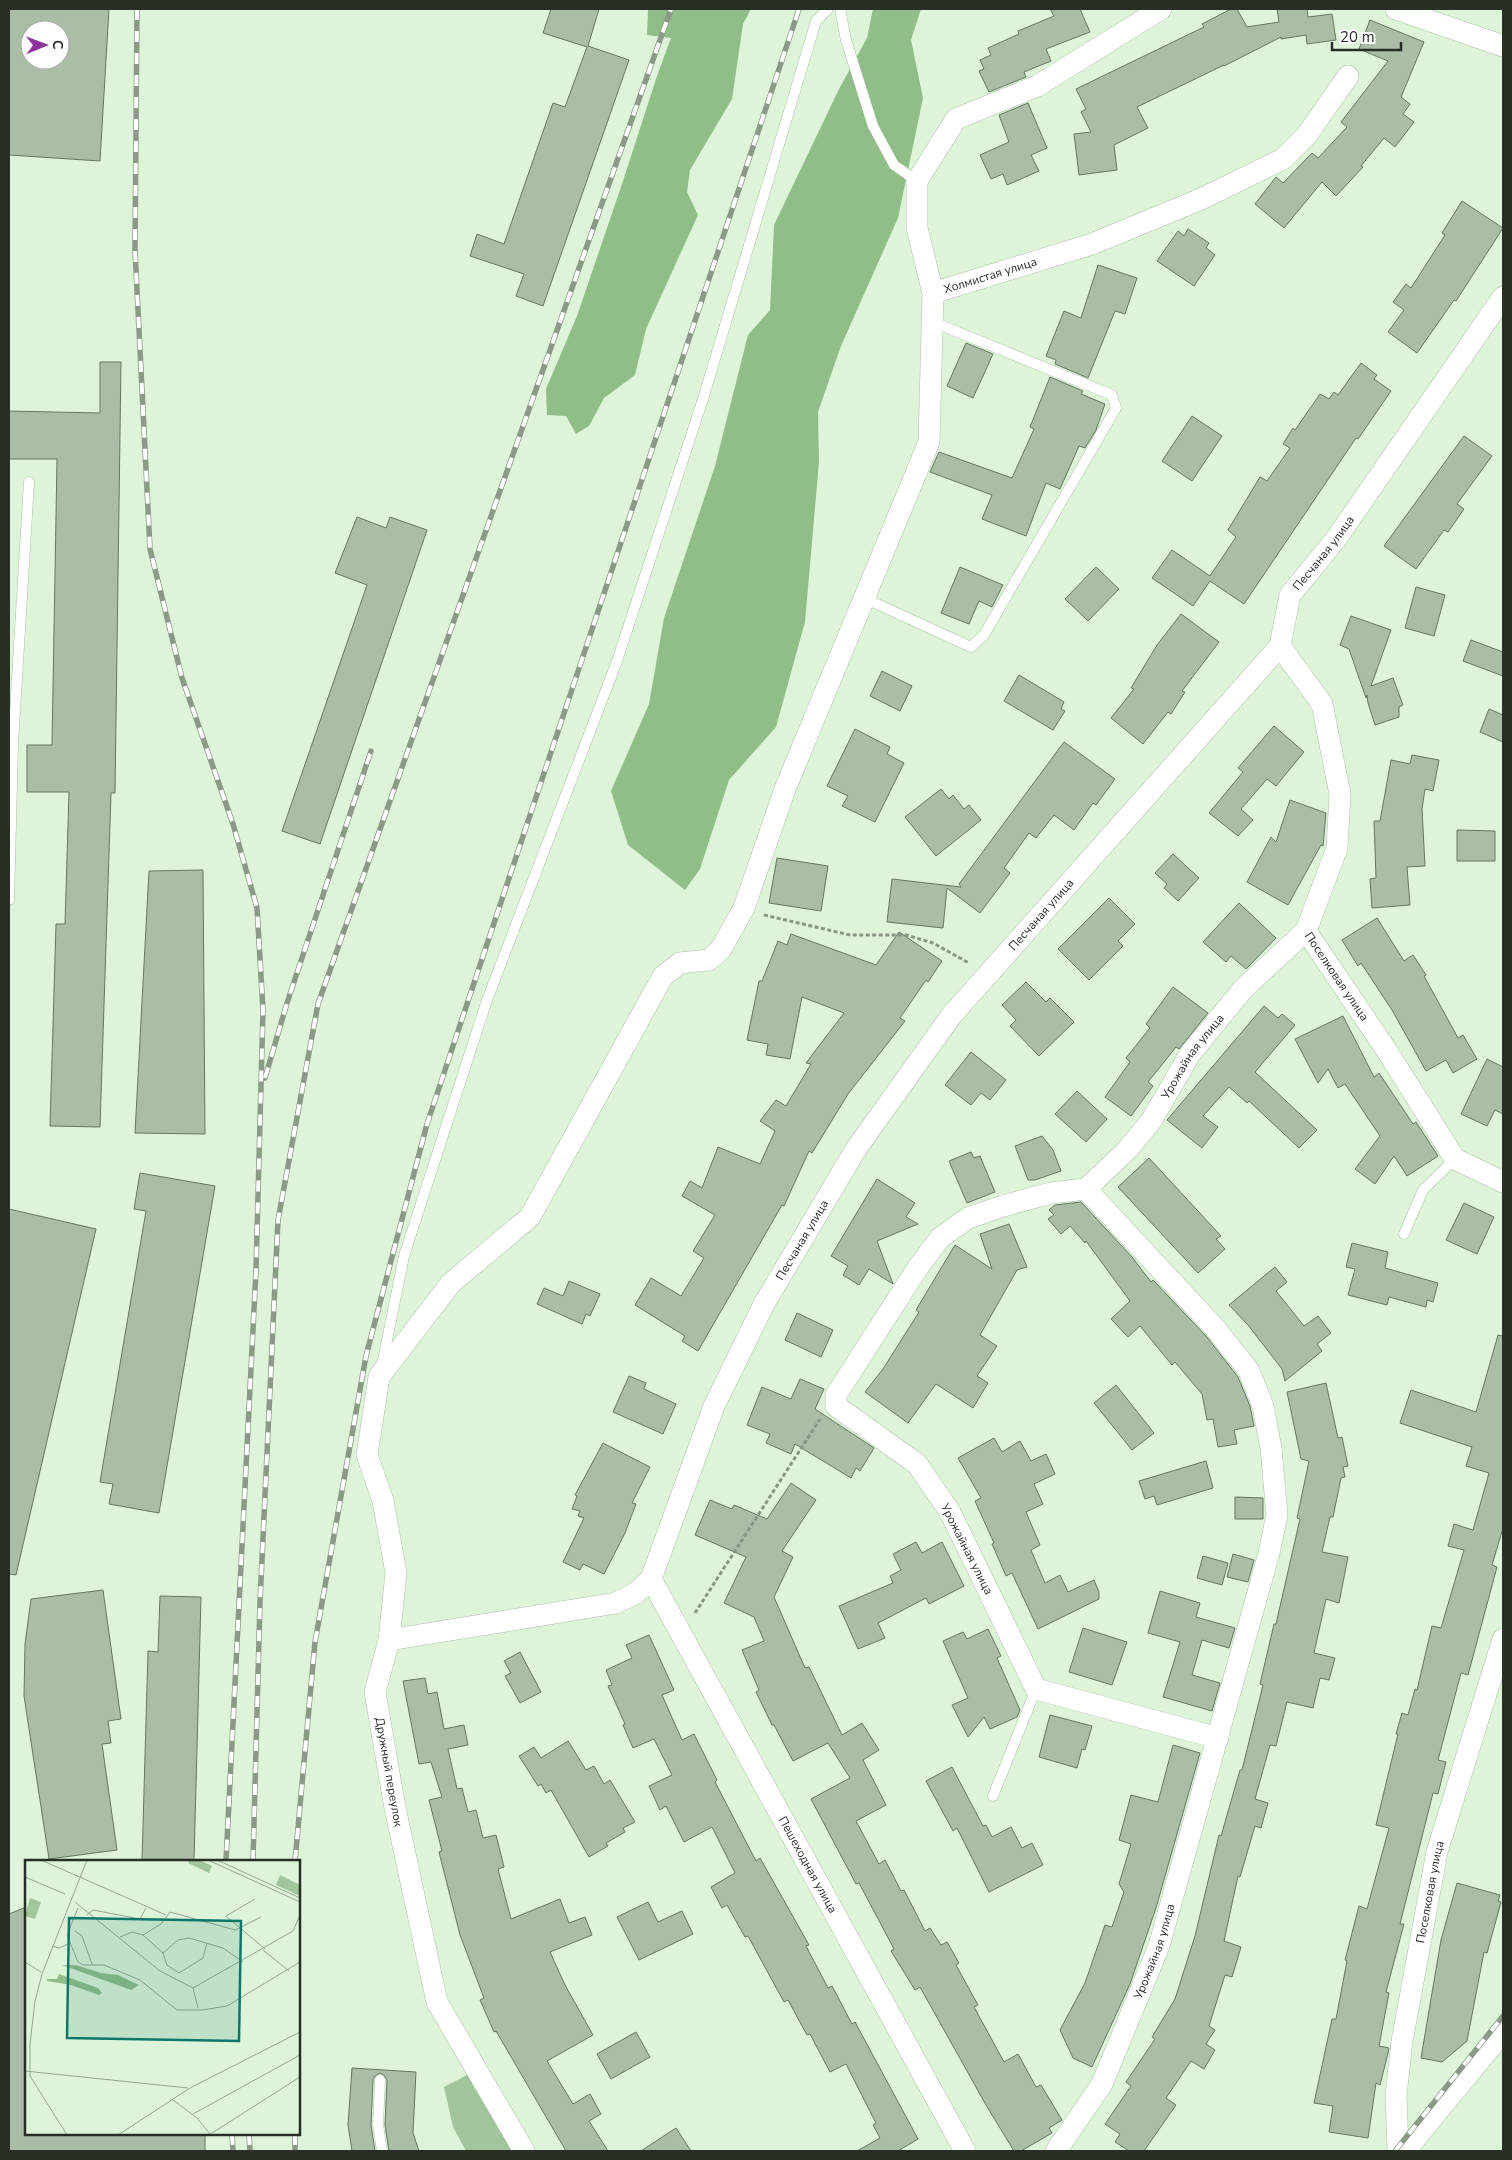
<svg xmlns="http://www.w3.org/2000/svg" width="1512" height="2160" font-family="'Nunito Sans',sans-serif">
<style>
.green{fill:#a2c69b}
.forest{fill:#91bd89}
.building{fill:#a9bea5;stroke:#647860;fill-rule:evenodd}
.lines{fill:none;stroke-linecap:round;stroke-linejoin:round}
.lane-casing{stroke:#acc1a8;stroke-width:11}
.street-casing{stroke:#acc1a8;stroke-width:22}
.path{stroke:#879683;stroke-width:3;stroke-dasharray:4 2.5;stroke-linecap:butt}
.lane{stroke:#fff;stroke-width:10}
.street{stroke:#fff;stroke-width:21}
.rail-casing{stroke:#8b9a87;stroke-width:5.5}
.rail{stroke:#fff;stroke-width:4;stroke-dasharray:11;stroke-linecap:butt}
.labels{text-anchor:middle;stroke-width:4;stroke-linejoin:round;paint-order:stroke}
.street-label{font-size:12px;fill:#272f25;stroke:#fff}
.inset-road{fill:none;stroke:#95a591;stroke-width:1}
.view{fill:#0f766e;fill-opacity:0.15;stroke:#0f766e;stroke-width:2.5}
.inset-edge{fill:none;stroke:#272f25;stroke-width:2.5}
</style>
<rect width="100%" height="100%" fill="#def4d9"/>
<!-- green -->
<polygon class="green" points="469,2074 512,2151 466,2151 453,2127 444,2087"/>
<!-- forest -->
<g class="forest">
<polygon points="648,9 751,9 743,24 732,99 690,170 687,192 698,215 646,329 635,375 604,398 589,426 576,434 566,416 547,415 546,389 577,316 622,184 657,76 671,38 647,35"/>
<polygon points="873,9 921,9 911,40 923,98 898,218 841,346 818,412 819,462 805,622 776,727 729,780 700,869 685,890 628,845 611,791 649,704 664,618 715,466 748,335 770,310 774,225 839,89 867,38"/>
</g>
<!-- building -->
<g class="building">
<path d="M9,9H109L100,161L9,155ZM30,30H60V60H30Z"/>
<polygon points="551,9 599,9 588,46 629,60 543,306 516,296 524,274 470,256 477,234 504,244 553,103 565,107 587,47 543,33"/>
<polygon points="1050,9 1080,9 1090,32 1046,49 1051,61 1024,72 1026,77 989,92 979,71 984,69 980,60 991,55 988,48 1019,34 1018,31 1054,16"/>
<polygon points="1231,9 1237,9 1247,27 1279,22 1277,9 1307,9 1308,17 1332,14 1336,40 1307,44 1306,35 1281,39 1281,37 1224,66 1224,65 1137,107 1148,128 1114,145 1117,170 1079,175 1074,134 1091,132 1081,112 1086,109 1076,89 1204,27 1202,24"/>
<polygon points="1370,20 1424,42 1401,97 1410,104 1403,114 1414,122 1395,147 1384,138 1361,166 1363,167 1336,196 1322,182 1284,228 1255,204 1276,177 1283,183 1312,153 1318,158 1347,127 1341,122 1388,61 1359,49"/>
<polygon points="1028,103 1047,148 1031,155 1039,171 1007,185 1003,174 991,179 980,155 1009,142 999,115"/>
<polygon points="1462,201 1503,228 1456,301 1454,300 1417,353 1388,332 1404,310 1393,302 1406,284 1411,288 1445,235 1442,233"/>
<polygon points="1188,229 1209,243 1206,248 1215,255 1194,286 1157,261 1178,231 1184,236"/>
<polygon points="1098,265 1137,278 1125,314 1115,311 1088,378 1055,364 1056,360 1046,356 1064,311 1081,318"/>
<polygon points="966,343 993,354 973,398 947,386"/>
<polygon points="100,362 121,362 115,793 111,793 100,1127 50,1126 56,924 65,924 69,792 27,792 27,745 52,745 57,459 9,459 9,411 100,413"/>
<polygon points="1361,363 1377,375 1374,379 1391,391 1358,439 1356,438 1244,604 1210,581 1193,606 1152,578 1172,550 1210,576 1236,537 1228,530 1260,477 1267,481 1290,448 1283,444 1293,428 1295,430 1320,394 1329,399 1334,392 1338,395"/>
<polygon points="1050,377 1083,391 1081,394 1105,404 1096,430 1085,448 1079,446 1060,489 1046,483 1026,536 982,519 992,495 930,472 939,452 1012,478 1034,429 1030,427"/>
<polygon points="1192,416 1222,436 1192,481 1162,461"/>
<polygon points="1464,436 1492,456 1457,504 1464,509 1448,532 1444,530 1416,569 1384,546"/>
<polygon points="357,517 386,528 390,517 427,530 320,844 282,831 367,585 335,573"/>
<polygon points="960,567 1003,585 992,607 979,601 969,624 941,613"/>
<polygon points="1096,567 1119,589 1088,621 1065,599"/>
<polygon points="1416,587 1445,595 1434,636 1405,628"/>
<polygon points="1181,614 1219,642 1182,691 1185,692 1171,714 1168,712 1143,744 1111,718 1134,689 1131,688 1157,645"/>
<polygon points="1351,616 1391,630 1371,686 1393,678 1403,705 1399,707 1399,717 1375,725 1368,703 1367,695 1366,698 1349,649 1340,645"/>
<polygon points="1471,640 1503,652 1503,676 1463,661"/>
<polygon points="882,671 912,686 900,711 870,696"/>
<polygon points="1019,675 1064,702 1061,709 1065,711 1053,730 1004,701"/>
<polygon points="1489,709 1503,715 1503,742 1480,732"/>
<polygon points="1274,726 1304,752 1276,786 1267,779 1241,809 1253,820 1238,836 1209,813 1243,772 1238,768"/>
<polygon points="855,729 890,747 887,754 904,763 875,822 842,806 848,796 827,786"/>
<polygon points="1064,742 1115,779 1096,805 1093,803 1074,830 1054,815 1036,838 1029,833 1004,868 1010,873 980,913 947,888 943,928 887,922 892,879 961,887 959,884"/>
<polygon points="1412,755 1439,760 1433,791 1425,789 1422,809 1425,866 1407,867 1410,905 1372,908 1370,879 1376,878 1374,821 1380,821 1391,760 1410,764"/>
<polygon points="941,789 949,799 953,795 964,809 969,805 981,820 936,856 905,817"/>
<polygon points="1290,800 1326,813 1323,846 1321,845 1288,905 1247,882 1271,837 1276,842"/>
<polygon points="1457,830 1495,831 1495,861 1457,861"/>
<polygon points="1173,854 1199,878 1178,901 1164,888 1167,884 1155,873"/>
<polygon points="777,858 828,866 821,911 769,903"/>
<polygon points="203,870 205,1134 135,1133 149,871"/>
<polygon points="1109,898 1135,924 1118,941 1123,946 1089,980 1058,949"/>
<polygon points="1239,903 1276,938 1246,969 1231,956 1226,962 1203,942"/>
<polygon points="1377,918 1404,961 1413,955 1426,975 1424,976 1458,1038 1463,1035 1477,1059 1453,1073 1446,1060 1426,1071 1392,1010 1361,963 1358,966 1342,940"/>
<polygon points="899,932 942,961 928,982 926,980 900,1018 905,1021 848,1094 812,1153 809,1151 784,1206 782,1205 698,1351 682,1341 685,1336 635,1305 651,1278 681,1296 704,1258 693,1251 715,1215 682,1196 690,1181 702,1188 718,1147 760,1164 775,1131 760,1121 776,1100 786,1106 811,1064 806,1063 844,1013 802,997 790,1059 766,1055 768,1044 747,1040 759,981 762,981 778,941 787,945 791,934 876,965"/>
<polygon points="1026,982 1046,1002 1050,998 1074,1022 1039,1056 1010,1026 1016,1020 1002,1005"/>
<polygon points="1173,987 1208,1013 1179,1049 1176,1047 1148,1082 1153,1086 1131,1116 1105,1097 1130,1062 1126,1058 1150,1028 1146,1024"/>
<polygon points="1264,1006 1278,1018 1282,1014 1295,1025 1255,1072 1317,1130 1299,1148 1249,1101 1247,1103 1229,1087 1203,1116 1218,1127 1202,1148 1167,1120"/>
<polygon points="1343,1016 1374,1077 1379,1073 1413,1124 1416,1122 1438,1156 1407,1176 1394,1156 1375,1184 1355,1169 1380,1136 1345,1084 1338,1088 1328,1069 1318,1083 1295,1039"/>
<polygon points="971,1052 1006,1080 990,1100 981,1093 971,1105 945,1085"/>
<polygon points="1487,1059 1503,1067 1503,1114 1495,1110 1487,1126 1461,1114"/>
<polygon points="1077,1091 1107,1119 1086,1142 1055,1114"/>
<polygon points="1042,1136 1053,1150 1061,1171 1035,1180 1028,1180 1015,1146"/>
<polygon points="971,1152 974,1158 980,1156 995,1192 967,1203 949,1161"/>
<polygon points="1149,1158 1221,1236 1216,1239 1225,1249 1198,1273 1118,1187"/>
<polygon points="140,1173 215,1186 159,1513 109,1504 113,1484 100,1482 146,1211 134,1209"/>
<polygon points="877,1179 915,1203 906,1217 918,1224 877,1241 893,1284 869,1269 859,1285 843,1275 848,1266 831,1256"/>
<polygon points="1081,1202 1132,1257 1151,1282 1153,1280 1206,1336 1238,1377 1250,1406 1254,1426 1234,1430 1237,1444 1218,1447 1213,1419 1207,1420 1202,1394 1175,1362 1172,1365 1140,1326 1128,1337 1111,1319 1130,1301 1086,1241 1085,1243 1070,1226 1061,1234 1048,1219 1054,1215 1049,1210 1055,1205"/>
<polygon points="1464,1203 1494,1217 1477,1254 1446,1240"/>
<polygon points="9,1209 96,1229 16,1575 9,1574"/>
<polygon points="1009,1224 1027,1267 1017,1270 980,1335 997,1346 977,1376 988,1383 973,1408 936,1384 908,1423 865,1392 883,1369 919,1312 916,1310 955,1245 992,1269 980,1234"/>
<polygon points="1352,1243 1388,1252 1385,1268 1438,1283 1433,1302 1427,1300 1426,1307 1389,1297 1387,1305 1348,1295 1355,1269 1346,1267"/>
<polygon points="1275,1267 1287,1282 1276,1291 1304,1326 1318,1316 1331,1333 1317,1344 1322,1351 1285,1381 1282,1369 1248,1325 1229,1305"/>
<polygon points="569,1281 600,1294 590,1316 586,1314 582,1324 537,1304 544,1288 563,1296"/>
<polygon points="797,1313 833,1330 821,1357 785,1340"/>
<polygon points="1498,1335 1503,1336 1503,1528 1492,1565 1497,1567 1468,1675 1461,1673 1438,1760 1446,1762 1438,1794 1433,1793 1400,1924 1404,1924 1386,1992 1389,1993 1379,2046 1389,2048 1388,2053 1380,2085 1376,2083 1368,2138 1329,2132 1333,2106 1314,2103 1332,2019 1336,2019 1347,1961 1345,1960 1359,1906 1367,1909 1389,1828 1376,1825 1398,1734 1396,1734 1402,1713 1408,1715 1415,1689 1417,1690 1432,1626 1441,1628 1464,1550 1448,1546 1454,1524 1473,1530 1489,1473 1466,1466 1472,1447 1400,1423 1411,1390 1476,1412"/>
<polygon points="629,1376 646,1383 644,1389 676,1404 663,1434 613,1412"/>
<polygon points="800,1379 824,1389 815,1409 874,1448 860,1471 856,1468 851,1478 795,1444 791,1454 766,1443 770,1434 747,1425 762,1387 791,1399"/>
<polygon points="1326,1383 1338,1438 1342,1437 1348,1466 1343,1467 1345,1477 1341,1478 1333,1517 1330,1517 1322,1552 1348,1557 1339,1603 1326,1599 1314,1653 1335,1658 1329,1680 1320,1678 1313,1708 1287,1702 1276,1746 1270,1745 1255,1799 1268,1803 1261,1828 1255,1826 1240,1877 1238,1876 1224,1941 1241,1947 1232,1977 1225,1975 1209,2026 1215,2030 1206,2044 1215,2050 1204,2069 1191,2061 1166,2098 1176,2105 1144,2151 1129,2151 1115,2142 1120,2134 1105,2124 1131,2086 1126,2082 1155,2039 1152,2037 1175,1999 1195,1936 1219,1835 1221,1836 1240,1770 1242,1770 1263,1685 1260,1684 1274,1624 1276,1624 1300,1519 1297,1518 1309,1461 1301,1459 1287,1392"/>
<polygon points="1116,1385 1154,1433 1132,1450 1094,1403"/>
<polygon points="994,1438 1002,1452 1020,1441 1031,1461 1046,1454 1055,1474 1034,1484 1043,1504 1026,1512 1040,1545 1031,1550 1045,1583 1060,1575 1068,1592 1094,1580 1099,1592 1099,1599 1038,1629 1012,1573 1006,1576 992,1544 994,1543 975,1501 981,1498 958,1458"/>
<polygon points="603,1443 650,1467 632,1503 636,1504 625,1533 604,1574 583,1564 580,1570 563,1562 584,1518 578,1516 580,1511 572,1509 577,1496 575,1495"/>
<polygon points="1206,1461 1213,1488 1157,1505 1154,1496 1145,1499 1139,1481"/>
<polygon points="791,1483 816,1500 782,1551 793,1557 774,1597 805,1668 809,1667 842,1735 862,1723 879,1750 863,1760 886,1805 856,1821 879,1864 885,1860 901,1891 904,1890 925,1931 930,1928 941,1945 947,1942 959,1963 956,1965 978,2005 974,2007 1004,2062 1018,2054 1036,2087 1041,2085 1062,2120 1049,2128 1052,2133 1021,2151 1014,2151 986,2105 920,1987 915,1990 891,1951 894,1949 859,1883 856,1884 811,1799 850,1778 828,1743 793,1761 774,1725 772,1725 756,1692 759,1690 742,1650 764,1641 754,1617 724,1603 746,1557 695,1535 710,1500 732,1509 734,1505 767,1519"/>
<polygon points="1235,1497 1263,1498 1263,1519 1235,1519"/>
<polygon points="916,1542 922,1553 942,1542 964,1586 929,1604 926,1598 878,1623 885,1638 858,1649 839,1606 893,1583 890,1576 901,1570 893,1554"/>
<polygon points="1233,1554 1254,1560 1248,1582 1227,1577"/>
<polygon points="1203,1556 1228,1563 1222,1585 1197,1578"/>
<polygon points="103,1590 121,1719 108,1721 111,1743 102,1744 117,1850 49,1859 24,1696 25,1644 31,1599"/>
<polygon points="1160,1591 1200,1603 1196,1617 1235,1628 1229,1648 1202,1640 1192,1675 1220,1683 1212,1711 1163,1697 1180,1642 1148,1633"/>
<polygon points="160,1596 201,1597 194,1861 142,1861 148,1651 158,1652"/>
<polygon points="1083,1628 1127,1642 1112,1685 1069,1672"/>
<polygon points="988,1629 1001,1656 997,1658 1020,1710 1017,1717 990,1729 984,1717 968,1737 952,1705 968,1698 943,1641 963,1632 967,1639"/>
<polygon points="649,1635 674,1690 662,1695 682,1740 694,1734 717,1780 715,1782 756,1861 760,1858 809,1945 806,1946 828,1988 832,1986 852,2024 855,2022 918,2139 898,2151 857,2151 880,2138 873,2125 876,2123 846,2064 830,2072 810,2034 807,2035 788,2000 784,2002 748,1936 745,1937 727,1905 722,1908 711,1887 735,1873 712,1827 684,1842 666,1806 660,1810 649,1786 672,1775 654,1739 633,1748 623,1725 625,1724 608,1686 612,1685 606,1670 632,1658 626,1645"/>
<polygon points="520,1652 541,1692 520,1703 505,1676 511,1673 504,1661"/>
<polygon points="425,1678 428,1694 437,1692 444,1729 464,1725 468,1745 448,1749 457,1789 462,1788 468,1812 476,1810 483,1838 496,1835 504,1867 498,1869 511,1919 560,1899 569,1923 585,1917 592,1935 550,1952 565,1985 593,2035 547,2061 573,2104 590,2094 601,2114 589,2121 608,2151 566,2151 496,2031 494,2032 480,2000 484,1998 460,1935 439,1852 442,1851 429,1800 442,1797 431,1762 419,1764 403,1681"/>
<polygon points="1050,1715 1092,1726 1085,1750 1082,1749 1077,1768 1039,1757"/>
<polygon points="568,1741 586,1770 594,1766 604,1784 610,1780 635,1822 623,1828 625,1832 606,1843 608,1846 589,1857 551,1790 546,1793 541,1784 538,1786 519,1756 534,1747 541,1758"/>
<polygon points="1173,1745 1200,1753 1156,1908 1130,1984 1092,2067 1073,2058 1060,2030 1085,1983 1105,1925 1112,1927 1124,1892 1119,1884 1131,1844 1119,1840 1131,1795 1158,1802"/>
<polygon points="952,1767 983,1826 986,1825 992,1837 1011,1827 1022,1848 1032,1843 1043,1865 989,1892 957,1828 953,1831 926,1781"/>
<polygon points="1457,1883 1500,1895 1498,1901 1501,1902 1487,1953 1484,1952 1467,2041 1442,2062 1421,2058 1441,1940"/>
<polygon points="648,1902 658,1922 682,1911 693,1934 639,1960 617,1917"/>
<polygon points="26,1907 26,2134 205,2134 205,2151 9,2151 9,1914"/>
<polygon points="636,2032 650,2057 611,2079 597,2054"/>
<polygon points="352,2068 416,2072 413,2133 419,2151 389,2151 385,2125 387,2080 384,2075 380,2073 375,2076 373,2080 371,2125 375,2151 352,2151 348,2125"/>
<polygon points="676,2128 691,2151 641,2151"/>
</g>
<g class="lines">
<defs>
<g id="lane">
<polyline points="840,9 846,40 873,126 894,165 917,181"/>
<polyline points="864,598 971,647 984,635 1116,408 1112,395 933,322"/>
<polyline points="9,900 13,744 29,482"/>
<polyline points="1404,1234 1423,1190 1455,1159"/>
<polyline points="382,1365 404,1256 487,1000 616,664 703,399 816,21 828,9"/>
<polyline points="993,1796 1036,1689"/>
<polyline points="380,2080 378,2125 382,2151"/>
</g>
<g id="street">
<polyline points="1396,9 1503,46"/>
<path id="s1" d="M933,293L1092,244L1201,199L1283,159L1307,135L1348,76"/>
<path id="s2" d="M1280,646L1322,704L1340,794L1337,848L1306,931L1387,1051L1455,1159L1503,1182"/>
<path id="s3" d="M651,1579L965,2151"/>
<path id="s4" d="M389,1640L616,1603L636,1593L651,1579L714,1406L764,1304L856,1149L951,1016L1280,646L1290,595L1336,539L1503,297"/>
<path id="s5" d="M1218,1738L1036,1689L950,1512L917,1464L836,1406V1395L917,1269L940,1238L968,1218L1003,1206L1051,1193L1086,1189L1127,1150L1151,1121L1190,1054L1244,988L1306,931"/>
<polyline points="524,2151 437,2002 395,1808 375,1692 389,1640 396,1573 383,1501 367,1455 379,1377 451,1283 530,1217 663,976 680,963 709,960 721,949 744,908 785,789 929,442 933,293 917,228 917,181 956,119 1037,86 1161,9"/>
<path id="s6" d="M1056,2151L1102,2084L1159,1946L1269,1553L1277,1515L1271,1448L1263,1406L1249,1371L1215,1328L1086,1189"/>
<path id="s7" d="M1398,2151L1396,2095L1402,2041L1437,1852L1503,1639"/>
<polyline points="1405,2151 1503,2032"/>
</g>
</defs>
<!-- lane casing -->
<use href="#lane" class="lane-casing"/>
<!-- street casing -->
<use href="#street" class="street-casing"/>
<!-- path -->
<g class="path">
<polyline points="764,915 850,935 906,935 933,943 969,963"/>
<polyline points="695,1613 820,1419"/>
</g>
<!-- lane -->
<use href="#lane" class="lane"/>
<!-- street -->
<use href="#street" class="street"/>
<defs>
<g id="rail">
<polyline points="137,9 135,250 150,549 182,678 233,824 257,908 263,1010 256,1270 226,1861"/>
<polyline points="265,1078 287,1003 371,751"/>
<polyline points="253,1861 260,1602 278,1220 318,1004 671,9"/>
<polyline points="295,1861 315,1642 366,1356 427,1124 799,9"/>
<polyline points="232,2134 233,2151"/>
<polyline points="249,2134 250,2151"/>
<polyline points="295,2134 295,2151"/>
<polyline points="1395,2151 1503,2016"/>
</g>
</defs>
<!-- rail casing -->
<use href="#rail" class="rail-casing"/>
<!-- rail -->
<use href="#rail" class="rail"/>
</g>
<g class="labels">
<!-- street labels -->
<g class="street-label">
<text dy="4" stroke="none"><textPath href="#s1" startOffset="60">Холмистая улица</textPath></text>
<text dy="4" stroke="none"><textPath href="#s4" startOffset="1515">Песчаная улица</textPath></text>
<text dy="4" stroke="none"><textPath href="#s4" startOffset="1050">Песчаная улица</textPath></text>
<text dy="4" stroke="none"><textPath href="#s2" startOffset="361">Поселковая улица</textPath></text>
<text dy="4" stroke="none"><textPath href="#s5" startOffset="1070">Урожайная улица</textPath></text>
<text dy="4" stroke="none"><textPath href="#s4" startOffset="645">Песчаная улица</textPath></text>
<text transform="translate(967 1549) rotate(63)" y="4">Урожайная улица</text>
<text transform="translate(389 1772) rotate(80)" y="4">Дружный переулок</text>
<text dy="4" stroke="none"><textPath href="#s3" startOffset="326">Пешеходная улица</textPath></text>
<text dy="4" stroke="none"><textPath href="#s7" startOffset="262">Поселковая улица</textPath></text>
<text dy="4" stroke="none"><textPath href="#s6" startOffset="224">Урожайная улица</textPath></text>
</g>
</g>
<!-- overview -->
<g transform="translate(25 1860)">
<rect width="275" height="275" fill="#def4d9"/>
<path d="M165,0H174L187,6L184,13L163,3ZM255,15L275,25V36L251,25ZM5,38L16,42L10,59L0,56Z" fill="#a2c69b"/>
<path d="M37,105H51L76,113L93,115L114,125L106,130ZM34,114L73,128L77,133L74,135L46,125L22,121V119H32Z" fill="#91bd89"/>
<path class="inset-road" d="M16,0L141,55M183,0L275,42M192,0L275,38M0,17L40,34M230,39L201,56L240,89M50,42L135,111L168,128M53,48L42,75L53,102L58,105H79L115,120L152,150H177L202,146L275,102M62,55L68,50L115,59L121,48M50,71L57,76L67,104M118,75L138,93L142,105L154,113L178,98L182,83M95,77L107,72L118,75L136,64L145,52L210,70L236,57M27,86L34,88L43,84M238,90L264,111M138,93L153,80L164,78L198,88L218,102M0,102L16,112M168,128L268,71L275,55M168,128L173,148M0,211L163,228M148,240L172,258L185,274M168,254L275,195M42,275L5,216V184L10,141L17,114L62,0M93,275L165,228L275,172M184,275L275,217"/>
<path class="view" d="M44,58L216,61L214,181L42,178Z"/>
<rect width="275" height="275" class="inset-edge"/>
</g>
<!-- border -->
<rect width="1512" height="2160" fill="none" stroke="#272f25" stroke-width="20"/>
<!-- north arrow -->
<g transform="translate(45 45) rotate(89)"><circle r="24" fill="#ffffff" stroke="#a9aca8"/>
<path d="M0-4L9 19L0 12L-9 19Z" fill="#8c339e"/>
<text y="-8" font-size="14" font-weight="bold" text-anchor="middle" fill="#272f25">С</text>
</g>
<!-- scale -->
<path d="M1332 42v8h69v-8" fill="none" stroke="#272f25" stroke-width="2.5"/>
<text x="1340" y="42" font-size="15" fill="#272f25" stroke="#ffffff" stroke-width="4" paint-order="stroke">20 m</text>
</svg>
